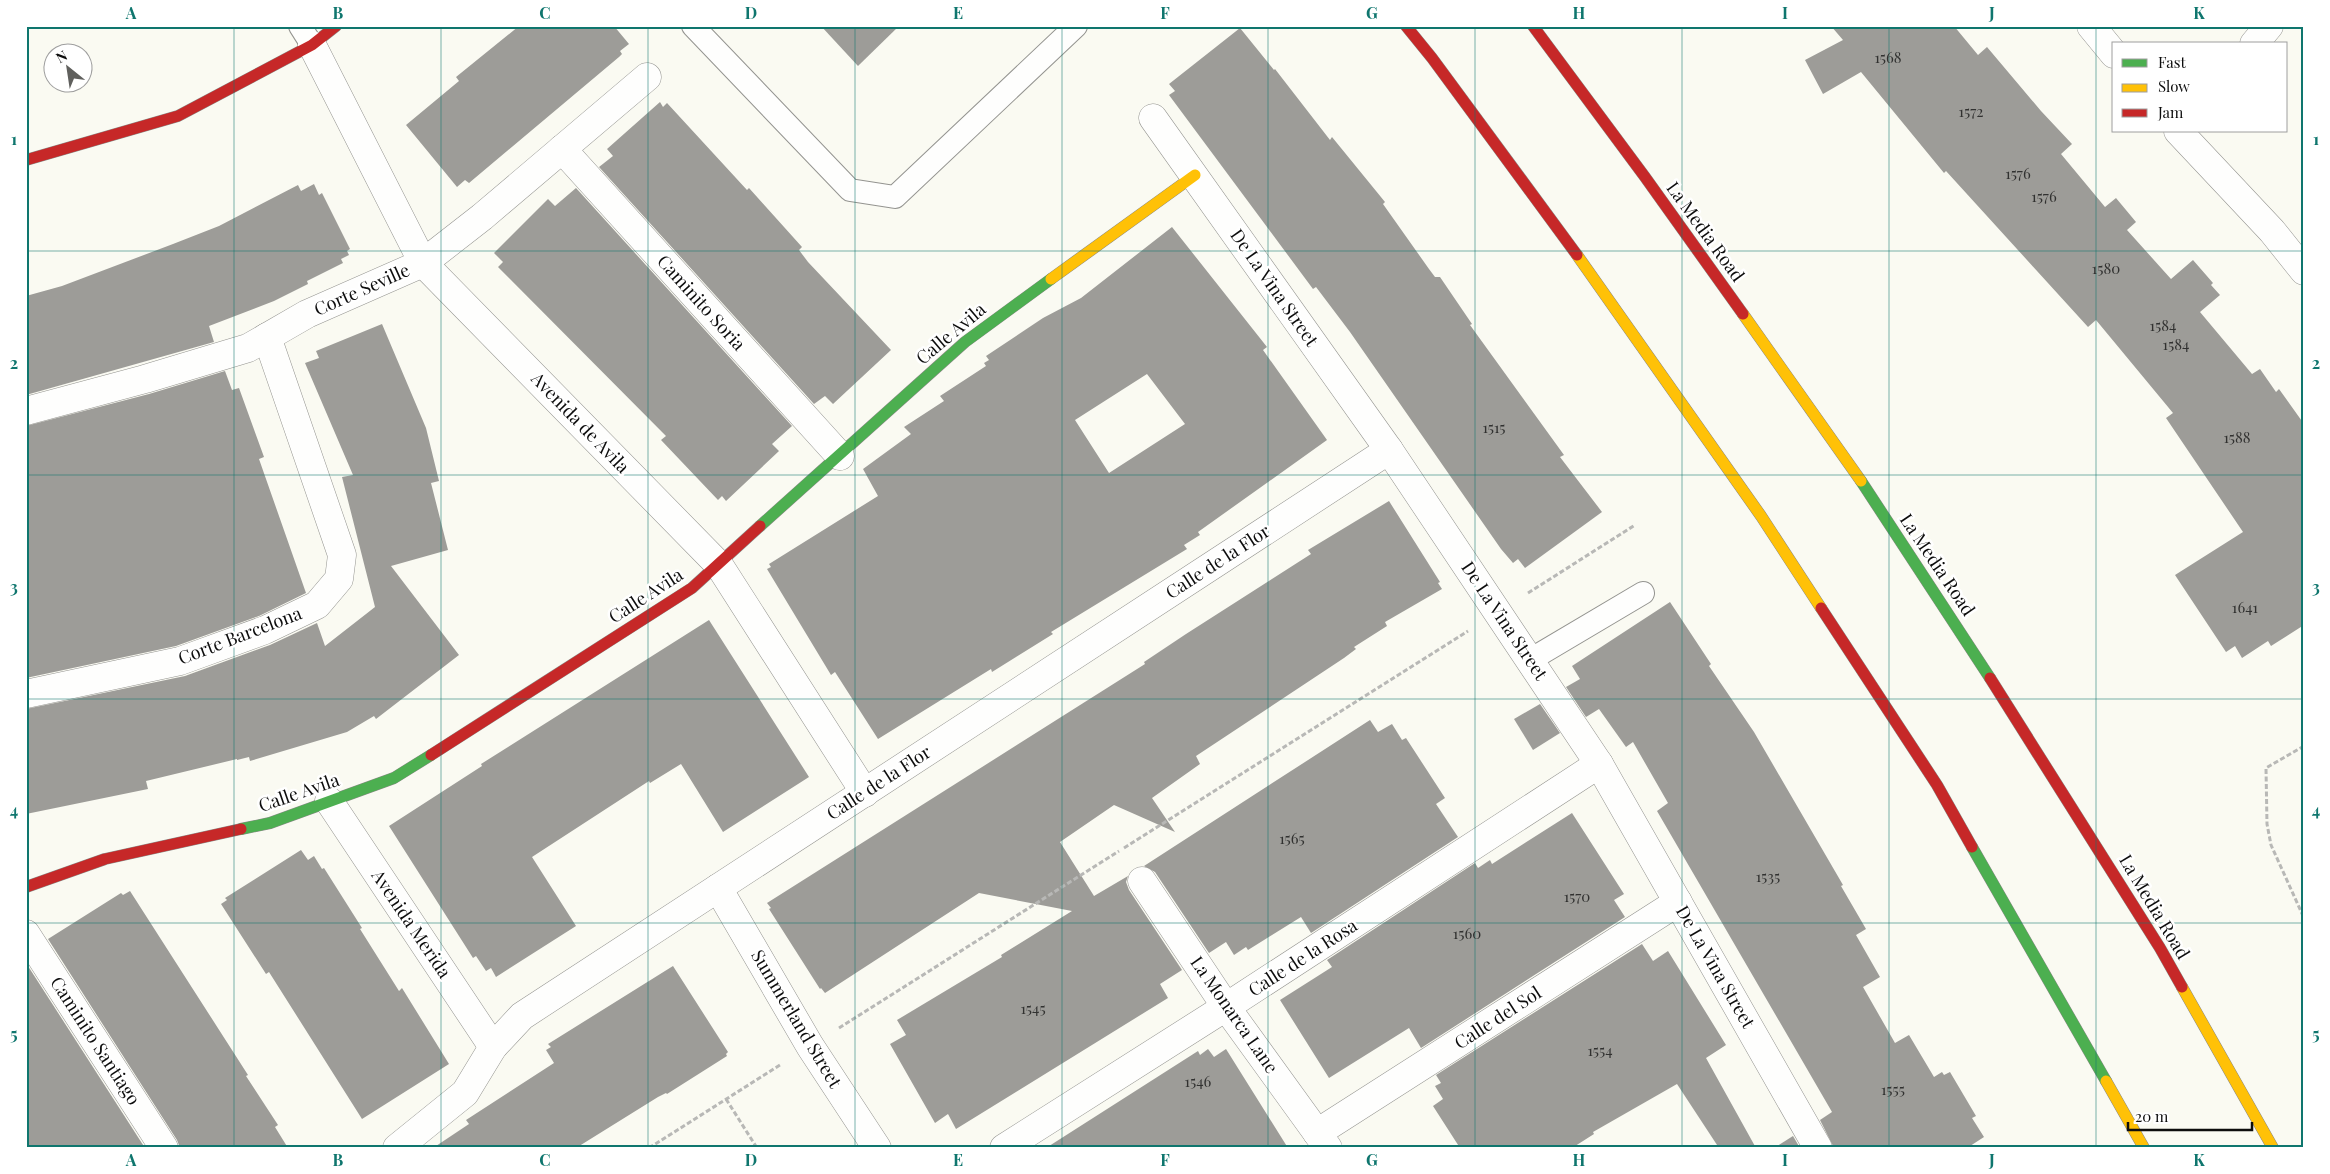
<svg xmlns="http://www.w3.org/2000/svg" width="2330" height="1174" font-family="'Playfair Display',serif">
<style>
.building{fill:#9d9c98;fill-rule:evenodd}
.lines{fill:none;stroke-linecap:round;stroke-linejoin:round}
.lane-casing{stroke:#949490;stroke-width:24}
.street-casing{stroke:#949490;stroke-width:29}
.fast-casing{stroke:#8a8a87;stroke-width:12}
.slow-casing{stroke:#8a8a87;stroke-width:12}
.jam-casing{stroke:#8a8a87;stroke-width:12}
.path{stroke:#b8b8b6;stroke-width:3;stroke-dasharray:5 2.5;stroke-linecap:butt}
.lane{stroke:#fefefd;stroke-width:22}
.street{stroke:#fefefd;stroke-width:28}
.fast{stroke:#4caf50;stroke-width:11}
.slow{stroke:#ffc107;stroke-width:11}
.jam{stroke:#c62828;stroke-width:11}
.grid{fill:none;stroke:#0f766e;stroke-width:1;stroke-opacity:0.55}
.labels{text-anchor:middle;stroke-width:5;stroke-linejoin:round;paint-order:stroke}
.number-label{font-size:15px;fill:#313130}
.street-label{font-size:18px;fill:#0d0d0d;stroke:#fff}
.neatline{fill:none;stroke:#0f766e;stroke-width:2}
.grid-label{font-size:16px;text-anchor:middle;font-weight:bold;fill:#0f766e}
</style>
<rect width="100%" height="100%" fill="#fafaf2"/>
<!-- building -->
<g class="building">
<polygon points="519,26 614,26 629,44 620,51 622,54 619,57 469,183 465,180 457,187 406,125 459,81 456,77"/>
<polygon points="821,26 899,26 858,66"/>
<polygon points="1831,26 1954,26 1978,55 1987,47 2041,111 2072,144 2061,154 2105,207 2116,198 2136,222 2127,230 2171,279 2193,260 2213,283 2211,285 2220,295 2200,312 2252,374 2260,369 2276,392 2279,389 2304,424 2304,625 2271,646 2268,641 2242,658 2235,646 2226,652 2175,575 2243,532 2166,418 2173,413 2096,320 2088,327 1946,171 1944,173 1861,72 1823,94 1805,60 1843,40"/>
<polygon points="1240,28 1274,70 1275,69 1330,140 1332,137 1385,202 1383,204 1429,269 1435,277 1440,277 1472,324 1470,325 1564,455 1560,457 1602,512 1525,568 1518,559 1513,563 1501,549 1350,332 1316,287 1313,289 1169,95 1175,91 1169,84"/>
<polygon points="660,102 663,107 667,103 747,190 749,188 802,247 799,250 808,262 891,350 833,404 825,396 814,404 599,167 613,156 607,149"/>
<polygon points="314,184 319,195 322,193 350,249 347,251 349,255 341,259 343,263 307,281 308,284 274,301 209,326 214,342 26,395 26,296 62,286 173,244 219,226 298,185 301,191"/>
<polygon points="576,188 792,426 772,444 779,451 726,501 722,496 718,500 661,440 666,436 498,267 503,262 494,253 548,199 555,206"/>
<path d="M1172,227L1267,347L1263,350L1327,440L1198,532L1200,535L1184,545L1187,549L1051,632L1053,634L992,672L991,669L878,739L835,672L831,675L767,569L771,567L769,564L878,496L863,469L911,434L904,427L944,401L940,396L986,366L984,363L989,360L986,356L1043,318L1081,298ZM1147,374L1185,424L1109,473L1075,420Z"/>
<polygon points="382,324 426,428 439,481 431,483 448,550 391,566 459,655 376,719 374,716 347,732 250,761 249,757 237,760 237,759 146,781 148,789 26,814 26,709 185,676 270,645 317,623 325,646 375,607 342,477 353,475 305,363 319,358 316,351"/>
<polygon points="225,371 232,390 239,388 264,457 259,459 306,593 259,616 176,646 26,678 26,426 149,394"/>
<polygon points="1389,501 1440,582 1438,583 1442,589 1385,622 1387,626 1354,647 1356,649 1344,658 1196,756 1200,764 1152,798 1175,832 1114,805 1060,842 1094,896 1128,876 1126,882 1129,890 1182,970 1160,984 1168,998 956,1129 948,1114 935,1123 890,1044 906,1035 897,1020 1002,957 1001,955 1072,911 979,893 825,993 821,988 820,989 769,909 771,908 767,903 1145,664 1144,662 1186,634 1311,554 1308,550"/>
<polygon points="1670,602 1711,664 1709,666 1754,732 1843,885 1841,886 1866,929 1856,935 1880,977 1863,987 1895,1043 1909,1035 1934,1077 1942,1072 1944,1075 1950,1072 1976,1116 1972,1118 1984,1137 1967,1148 1834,1148 1820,1120 1832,1112 1657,811 1668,803 1633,742 1626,747 1599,709 1586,717 1566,687 1580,679 1572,666"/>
<polygon points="709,620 809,777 723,832 681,764 650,783 649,781 532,857 576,926 496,977 491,968 486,971 476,956 473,958 389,826 482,766 481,764"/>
<polygon points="1540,704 1560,733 1533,750 1514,719"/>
<polygon points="1370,720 1378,732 1392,724 1402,740 1406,738 1445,798 1436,804 1458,837 1311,933 1301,917 1248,950 1246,947 1234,955 1226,942 1209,953 1155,872 1144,866"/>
<polygon points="1572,813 1624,894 1614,900 1625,917 1421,1048 1409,1028 1329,1078 1280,1000 1332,967 1327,960 1475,863 1478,868 1490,860 1492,864"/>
<polygon points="301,850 308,860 314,856 322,869 324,868 362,928 360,929 399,991 402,988 449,1064 362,1119 269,972 266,974 221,904 227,900 225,898"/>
<polygon points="130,891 248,1075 246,1076 278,1125 275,1127 288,1148 180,1148 177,1140 48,939 121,893 123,895"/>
<polygon points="1642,944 1653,961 1668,951 1726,1045 1706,1058 1756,1148 1719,1148 1677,1084 1593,1132 1594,1134 1572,1148 1460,1148 1433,1106 1443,1099 1435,1086 1441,1083 1436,1075"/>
<polygon points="26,963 145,1148 26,1148"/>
<polygon points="673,966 728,1052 726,1054 727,1056 667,1094 666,1093 658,1097 576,1148 433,1148 469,1124 466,1120 554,1063 546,1050 551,1047 548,1044"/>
<polygon points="1208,1049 1214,1057 1226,1049 1288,1148 1046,1148 1198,1051 1200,1055"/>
<polygon points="1793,1136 1800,1148 1774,1148"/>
</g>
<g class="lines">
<defs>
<g id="lane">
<polyline points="300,26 312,45"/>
<polyline points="693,26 850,190 895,197 1076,26"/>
<polyline points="1530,660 1643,593"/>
</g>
<g id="street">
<polyline points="2091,26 2114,54"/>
<polyline points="2254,44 2269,26"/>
<polyline points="312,45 423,263 719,565 865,793"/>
<polyline points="1153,118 1389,450 1599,764 1818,1148"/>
<polyline points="2178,131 2272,231 2304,271"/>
<polyline points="562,149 840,456"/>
<polyline points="26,411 145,379 248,348 307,314 423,263 482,217 647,77"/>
<polyline points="26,694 180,661 265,630 317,605 339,579 342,555 267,337"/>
<polyline points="329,801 493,1047"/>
<polyline points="1142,881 1226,1007 1328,1148"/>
<polyline points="718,888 810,1046 877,1148"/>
<polyline points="26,934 164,1148"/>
<polyline points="1317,1133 1678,902"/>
<polyline points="397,1148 465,1093 493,1047 522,1016 1389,450"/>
<polyline points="1004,1148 1226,1007 1599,764"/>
</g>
<g id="fast">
<polyline points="1861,481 1990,678"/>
<polyline points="760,526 965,342 1051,279"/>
<polyline points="241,829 270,823 394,778 431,755"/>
<polyline points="1972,847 2106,1081"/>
</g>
<g id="slow">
<polyline points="1577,255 1761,516 1821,608"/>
<polyline points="1051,279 1195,175"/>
<polyline points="1743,314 1861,481"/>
<polyline points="2182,987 2273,1148"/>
<polyline points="2106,1081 2144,1148"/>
</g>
<g id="jam">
<polyline points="1406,26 1432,58 1577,255"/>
<polyline points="1533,26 1645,177 1743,314"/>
<polyline points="26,160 178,116 312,45 336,26"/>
<polyline points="1821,608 1937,785 1972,847"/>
<polyline points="1990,678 2160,948 2182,987"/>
<polyline points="431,755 692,588 760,526"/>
<polyline points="26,887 105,859 241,829"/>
</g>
</defs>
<!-- lane casing -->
<use href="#lane" class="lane-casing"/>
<!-- street casing -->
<use href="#street" class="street-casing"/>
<!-- fast casing -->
<use href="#fast" class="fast-casing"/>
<!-- slow casing -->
<use href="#slow" class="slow-casing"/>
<!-- jam casing -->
<use href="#jam" class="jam-casing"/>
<!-- path -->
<g class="path">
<polyline points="1528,593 1635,525"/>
<polyline points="2304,746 2266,768 2267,824 2271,845 2304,918"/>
<polyline points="1124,848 1468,631"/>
<polyline points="839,1028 1119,851"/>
<polyline points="726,1099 757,1148"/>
<polyline points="649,1148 780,1065"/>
</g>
<!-- lane -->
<use href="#lane" class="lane"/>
<!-- street -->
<use href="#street" class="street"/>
<!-- fast -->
<use href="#fast" class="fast"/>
<!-- slow -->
<use href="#slow" class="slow"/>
<!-- jam -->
<use href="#jam" class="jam"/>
</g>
<!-- grid -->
<path class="grid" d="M234,26V1148M441,26V1148M648,26V1148M855,26V1148M1062,26V1148M1268,26V1148M1475,26V1148M1682,26V1148M1889,26V1148M2096,26V1148M26,251H2304M26,475H2304M26,699H2304M26,923H2304"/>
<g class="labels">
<!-- number labels -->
<g class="number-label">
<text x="1888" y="63">1568</text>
<text x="1971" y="117">1572</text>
<text x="2018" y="179">1576</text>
<text x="2044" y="202">1576</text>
<text x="2106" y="274">1580</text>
<text x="2163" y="331">1584</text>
<text x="2176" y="350">1584</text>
<text x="1494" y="433">1515</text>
<text x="2237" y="443">1588</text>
<text x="2245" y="613">1641</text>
<text x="1292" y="844">1565</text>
<text x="1768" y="882">1535</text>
<text x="1577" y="902">1570</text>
<text x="1467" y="939">1560</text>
<text x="1033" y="1014">1545</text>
<text x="1600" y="1056">1554</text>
<text x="1198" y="1087">1546</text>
<text x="1893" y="1095">1555</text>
</g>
<!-- street labels -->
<g class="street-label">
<text transform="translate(1705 232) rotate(54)" y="6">La Media Road</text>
<text transform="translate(1274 288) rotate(55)" y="6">De La Vina Street</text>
<text transform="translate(362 290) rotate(-24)" y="6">Corte Seville</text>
<text transform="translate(701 303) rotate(48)" y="6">Caminito Soria</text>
<text transform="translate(951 334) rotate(-40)" y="6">Calle Avila</text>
<text transform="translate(580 423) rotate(46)" y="6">Avenida de Avila</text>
<text transform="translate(1218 562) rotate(-33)" y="6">Calle de la Flor</text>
<text transform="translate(1937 565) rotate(56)" y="6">La Media Road</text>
<text transform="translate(646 596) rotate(-33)" y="6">Calle Avila</text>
<text transform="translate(1504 621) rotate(56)" y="6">De La Vina Street</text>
<text transform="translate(240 636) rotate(-21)" y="6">Corte Barcelona</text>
<text transform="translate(879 783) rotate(-33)" y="6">Calle de la Flor</text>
<text transform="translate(299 793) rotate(-19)" y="6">Calle Avila</text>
<text transform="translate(2154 907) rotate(59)" y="6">La Media Road</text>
<text transform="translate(411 924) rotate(56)" y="6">Avenida Merida</text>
<text transform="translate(1303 958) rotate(-33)" y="6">Calle de la Rosa</text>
<text transform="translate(1715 967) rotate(60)" y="6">De La Vina Street</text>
<text transform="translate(1234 1015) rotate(55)" y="6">La Monarca Lane</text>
<text transform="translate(1498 1018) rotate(-33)" y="6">Calle del Sol</text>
<text transform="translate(796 1019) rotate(59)" y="6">Summerland Street</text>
<text transform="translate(95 1041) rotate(57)" y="6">Caminito Santiago</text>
</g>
</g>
<!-- border -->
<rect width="2330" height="1174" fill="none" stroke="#ffffff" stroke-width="55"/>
<!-- legend -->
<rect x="2112" y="42" width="175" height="90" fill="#ffffff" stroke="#9e9e9e"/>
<rect x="2122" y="59" width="25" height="8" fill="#4caf50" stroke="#9e9e9e"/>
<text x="2158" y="68" font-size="15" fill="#0d0d0d">Fast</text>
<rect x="2122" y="84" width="25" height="8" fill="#ffc107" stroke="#9e9e9e"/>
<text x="2158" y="92" font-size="15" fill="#0d0d0d">Slow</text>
<rect x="2122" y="109" width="25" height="8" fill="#c62828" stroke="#9e9e9e"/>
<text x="2158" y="118" font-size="15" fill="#0d0d0d">Jam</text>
<!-- north arrow -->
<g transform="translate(68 68) rotate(330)"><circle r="24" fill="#ffffff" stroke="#9e9e9e"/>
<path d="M0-4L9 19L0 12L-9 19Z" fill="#60605d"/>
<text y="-8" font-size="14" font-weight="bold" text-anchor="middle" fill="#0d0d0d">N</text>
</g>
<!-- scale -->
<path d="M2128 1122v8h124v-8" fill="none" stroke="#0d0d0d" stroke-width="2.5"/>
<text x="2135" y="1122" font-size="15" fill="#0d0d0d" stroke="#ffffff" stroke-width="4" paint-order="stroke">20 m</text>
<rect x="28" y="28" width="2274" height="1118" class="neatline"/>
<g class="grid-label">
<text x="131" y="19">A</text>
<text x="338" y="19">B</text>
<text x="545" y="19">C</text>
<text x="751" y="19">D</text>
<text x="958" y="19">E</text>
<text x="1165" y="19">F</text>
<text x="1372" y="19">G</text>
<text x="1579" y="19">H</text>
<text x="1785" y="19">I</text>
<text x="1992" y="19">J</text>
<text x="2199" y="19">K</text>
<text x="14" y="145">1</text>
<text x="2316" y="145">1</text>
<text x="14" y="369">2</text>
<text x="2316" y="369">2</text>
<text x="14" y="593">3</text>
<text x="2316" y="593">3</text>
<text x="14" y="816">4</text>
<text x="2316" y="816">4</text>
<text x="14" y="1040">5</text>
<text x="2316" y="1040">5</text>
<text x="131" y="1166">A</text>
<text x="338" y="1166">B</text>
<text x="545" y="1166">C</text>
<text x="751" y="1166">D</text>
<text x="958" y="1166">E</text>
<text x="1165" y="1166">F</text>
<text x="1372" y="1166">G</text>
<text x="1579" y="1166">H</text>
<text x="1785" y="1166">I</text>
<text x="1992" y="1166">J</text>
<text x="2199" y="1166">K</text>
</g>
</svg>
